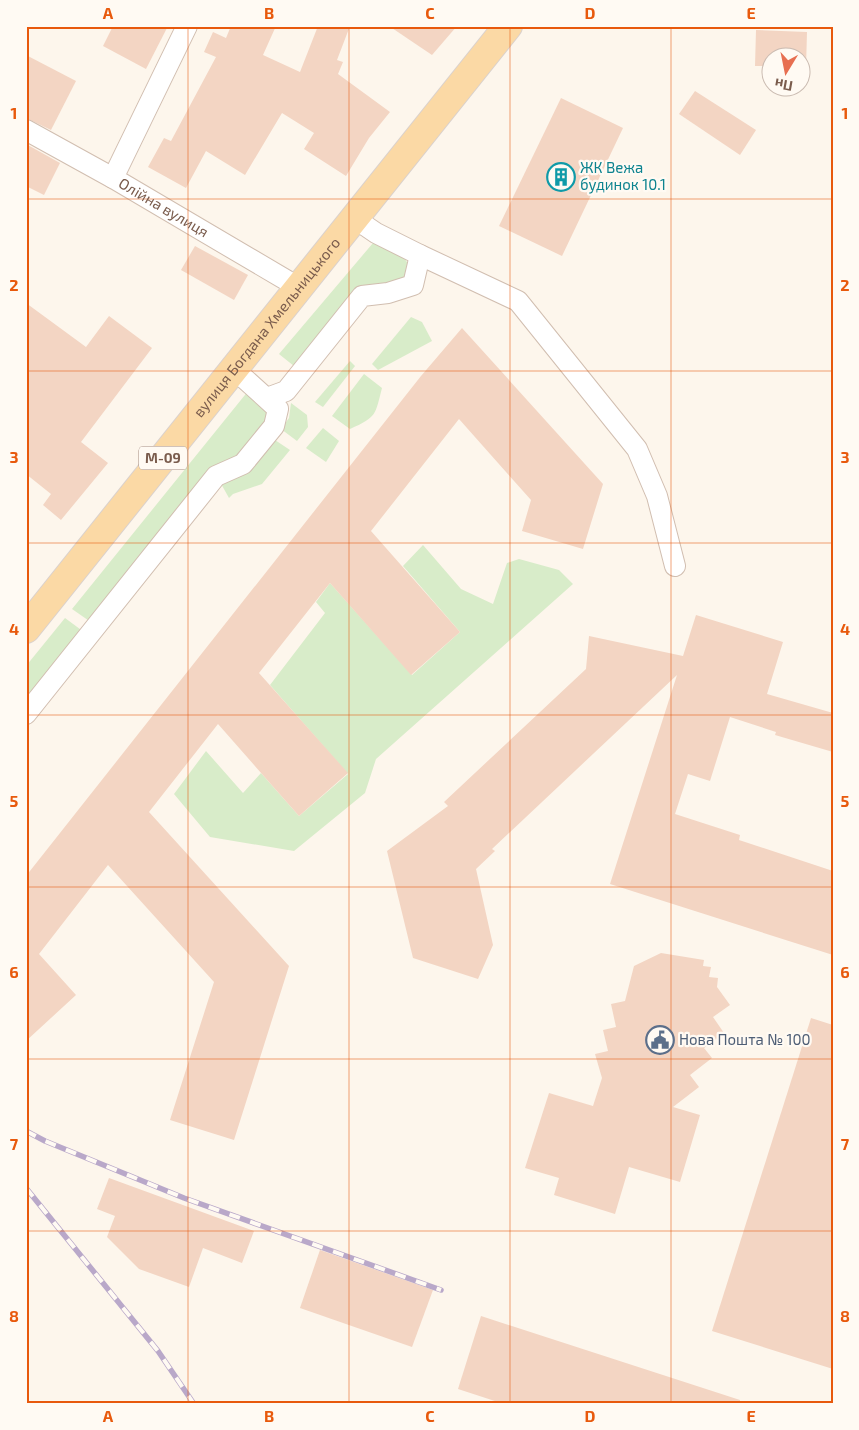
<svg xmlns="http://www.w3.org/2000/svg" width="859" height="1430" font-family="'Exo 2',sans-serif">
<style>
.green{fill:#d8ecc9}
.building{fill:#f3d5c3}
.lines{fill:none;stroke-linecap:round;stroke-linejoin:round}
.minor-casing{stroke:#d1beb0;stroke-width:22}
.primary-casing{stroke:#dad1cd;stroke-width:30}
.minor{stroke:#fff;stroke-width:20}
.primary{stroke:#fbd9a5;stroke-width:28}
.rail-casing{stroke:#b9a8c9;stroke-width:5.5}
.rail{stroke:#fffaf3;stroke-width:4;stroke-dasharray:11;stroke-linecap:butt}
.grid{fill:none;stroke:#e8590c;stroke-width:1;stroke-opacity:0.55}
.labels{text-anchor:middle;stroke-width:4.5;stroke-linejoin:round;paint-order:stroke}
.shield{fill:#fffaf3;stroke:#a28b7f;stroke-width:1}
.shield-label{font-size:14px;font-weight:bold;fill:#7a5c4d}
.culture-label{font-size:15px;fill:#0d838f;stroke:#fffaf3;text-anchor:start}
.street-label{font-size:15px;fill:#7a5c4d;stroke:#fffaf3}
.service-label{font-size:15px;fill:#4e5e75;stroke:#fffaf3;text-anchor:start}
.neatline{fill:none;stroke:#e8590c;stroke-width:2}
.grid-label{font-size:16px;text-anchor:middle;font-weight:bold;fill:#e8590c}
</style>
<rect width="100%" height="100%" fill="#fdf6ec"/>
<!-- green -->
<g class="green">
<path d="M373,243C393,252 415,255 408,280L356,289L294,366L279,354Z"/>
<polygon points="411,317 422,322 432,341 378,370 372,364"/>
<polygon points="350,361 355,366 323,407 315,402"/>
<path d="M364,374L382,388C375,415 377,417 350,429L332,416Z"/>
<polygon points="253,385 278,409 270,431 216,476 95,625 72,609"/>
<polygon points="291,403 307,415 308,427 297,441 281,429 289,418"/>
<polygon points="323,428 339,441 326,462 306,448"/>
<polygon points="272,438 290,450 262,484 233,494 229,498 220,482"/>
<polygon points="423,545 461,589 493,604 507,563 519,559 559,570 573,584 376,759 365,793 294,851 210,837 174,794 206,751 243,793 261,773 299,816 348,774 270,685 325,613 316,602 330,583 412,675 460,632 403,566"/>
<polygon points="65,618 88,635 26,714 26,666"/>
</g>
<!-- building -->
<g class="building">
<polygon points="113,26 168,26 146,69 103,46"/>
<polygon points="231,26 276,26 263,55 300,72 318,26 350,26 337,60 343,62 338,74 390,112 369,138 346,176 304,149 314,133 282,113 245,175 206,151 186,188 148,167 164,138 171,141 216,57 204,52 213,32 226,38"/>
<polygon points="389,26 457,26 432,55"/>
<polygon points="756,30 807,32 806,68 802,67 802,58 772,58 772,66 755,66"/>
<polygon points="26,55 76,81 51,130 26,118"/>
<polygon points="695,91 756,130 740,155 679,114"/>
<polygon points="561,98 623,128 562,256 499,226"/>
<polygon points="26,144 60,163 44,195 26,186"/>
<polygon points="195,246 248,275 234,300 181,270"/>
<polygon points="26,303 86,347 109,316 152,348 81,442 108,463 61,520 43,505 51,494 26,474"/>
<polygon points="462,328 603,484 583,549 522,531 531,500 459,419 371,531 460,632 411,675 330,583 259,673 348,773 299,816 218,724 149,812 289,966 234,1140 170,1120 214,982 108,865 39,954 76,995 26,1041 26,876 421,376"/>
<polygon points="696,615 783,642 767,694 833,713 833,752 775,735 776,732 730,717 710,781 688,774 675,814 740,835 739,840 833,871 833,955 610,884 677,675 492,849 495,851 476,869 493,945 478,979 413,958 387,851 448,806 444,802 586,669 589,636 683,656"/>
<polygon points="661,953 704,960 703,966 711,967 709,977 718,978 717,987 730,1005 713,1017 724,1033 704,1048 712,1058 690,1075 699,1087 673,1107 700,1115 680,1182 629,1167 615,1214 554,1195 559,1178 525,1168 549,1093 593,1106 602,1078 595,1054 608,1051 603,1030 616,1027 611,1004 625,1001 634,966"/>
<polygon points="811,1018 833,1025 833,1369 712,1331"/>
<polygon points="109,1178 254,1231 242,1263 203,1248 189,1287 139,1269 107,1237 115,1216 97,1209"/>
<polygon points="320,1250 433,1290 412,1347 300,1308"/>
<polygon points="481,1316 740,1400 740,1404 504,1404 458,1389"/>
</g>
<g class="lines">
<defs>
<g id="minor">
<path id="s1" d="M26,130L113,178L298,287"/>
<polyline points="113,178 187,26"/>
<polyline points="420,255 518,301 637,449 657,496 675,566"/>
<polyline points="267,398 286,391 362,296 388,293 413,285 420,255 376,233 354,218"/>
<polyline points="26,714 216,476 243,464 274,426 278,409 234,369"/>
</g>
<g id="primary">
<path id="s2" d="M26,629L508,26"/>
</g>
</defs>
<!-- minor casing -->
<use href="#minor" class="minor-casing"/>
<!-- primary casing -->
<use href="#primary" class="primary-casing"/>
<!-- minor -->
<use href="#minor" class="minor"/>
<!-- primary -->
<use href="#primary" class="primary"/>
<defs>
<g id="rail">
<polyline points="26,1131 45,1141 184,1198 441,1290"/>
<polyline points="26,1188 158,1351 194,1404"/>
</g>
</defs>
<!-- rail casing -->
<use href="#rail" class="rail-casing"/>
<!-- rail -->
<use href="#rail" class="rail"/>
</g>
<!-- grid -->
<path class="grid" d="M188,26V1404M349,26V1404M510,26V1404M671,26V1404M26,199H833M26,371H833M26,543H833M26,715H833M26,887H833M26,1059H833M26,1231H833"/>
<!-- icons -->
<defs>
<symbol id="building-ring" viewBox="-11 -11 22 22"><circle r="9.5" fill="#fffaf3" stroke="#0f9aa8" stroke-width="1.5"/><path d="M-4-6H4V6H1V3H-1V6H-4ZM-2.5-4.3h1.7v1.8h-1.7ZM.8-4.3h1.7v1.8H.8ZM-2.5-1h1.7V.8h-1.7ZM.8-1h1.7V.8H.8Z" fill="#0f9aa8"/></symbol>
<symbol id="civic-ring" viewBox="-11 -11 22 22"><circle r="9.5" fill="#fffaf3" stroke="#5c6f8a" stroke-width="1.5"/><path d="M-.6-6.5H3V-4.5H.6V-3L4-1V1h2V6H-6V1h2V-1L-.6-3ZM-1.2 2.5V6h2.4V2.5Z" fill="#5c6f8a"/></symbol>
</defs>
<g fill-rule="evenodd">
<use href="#building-ring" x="545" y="161" width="32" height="32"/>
<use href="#civic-ring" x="644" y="1024" width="32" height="32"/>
</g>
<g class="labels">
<!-- shield labels -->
<rect class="shield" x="139" y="446.5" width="48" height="23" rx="4"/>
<g class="shield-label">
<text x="163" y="463">М-09</text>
</g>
<!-- culture labels -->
<g class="culture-label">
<text x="580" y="173">ЖК Вежа<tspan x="580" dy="17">будинок 10.1</tspan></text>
</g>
<!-- street labels -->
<g class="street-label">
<text dy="5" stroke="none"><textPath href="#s1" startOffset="158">Олійна вулиця</textPath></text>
<text dy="5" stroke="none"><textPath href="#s2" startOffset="386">вулиця Богдана Хмельницького</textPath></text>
</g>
<!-- service labels -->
<g class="service-label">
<text x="679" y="1045">Нова Пошта № 100</text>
</g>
</g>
<!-- border -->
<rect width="859" height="1430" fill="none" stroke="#fffaf3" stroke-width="55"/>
<!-- north arrow -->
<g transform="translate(786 72) rotate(190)"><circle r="24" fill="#fffaf3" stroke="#cabbb1"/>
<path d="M0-4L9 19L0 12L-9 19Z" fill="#e76f51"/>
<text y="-8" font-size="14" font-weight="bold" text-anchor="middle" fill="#7a5c4d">Пн</text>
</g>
<rect x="28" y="28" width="804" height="1374" class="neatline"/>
<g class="grid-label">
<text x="108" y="19">A</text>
<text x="269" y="19">B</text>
<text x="430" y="19">C</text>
<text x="590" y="19">D</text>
<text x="751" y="19">E</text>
<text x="14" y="119">1</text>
<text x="845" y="119">1</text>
<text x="14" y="291">2</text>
<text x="845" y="291">2</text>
<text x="14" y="463">3</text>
<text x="845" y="463">3</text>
<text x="14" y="635">4</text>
<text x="845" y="635">4</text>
<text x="14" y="807">5</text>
<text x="845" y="807">5</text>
<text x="14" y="978">6</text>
<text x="845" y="978">6</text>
<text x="14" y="1150">7</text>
<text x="845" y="1150">7</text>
<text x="14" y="1322">8</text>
<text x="845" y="1322">8</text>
<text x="108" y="1422">A</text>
<text x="269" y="1422">B</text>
<text x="430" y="1422">C</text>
<text x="590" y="1422">D</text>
<text x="751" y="1422">E</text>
</g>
</svg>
